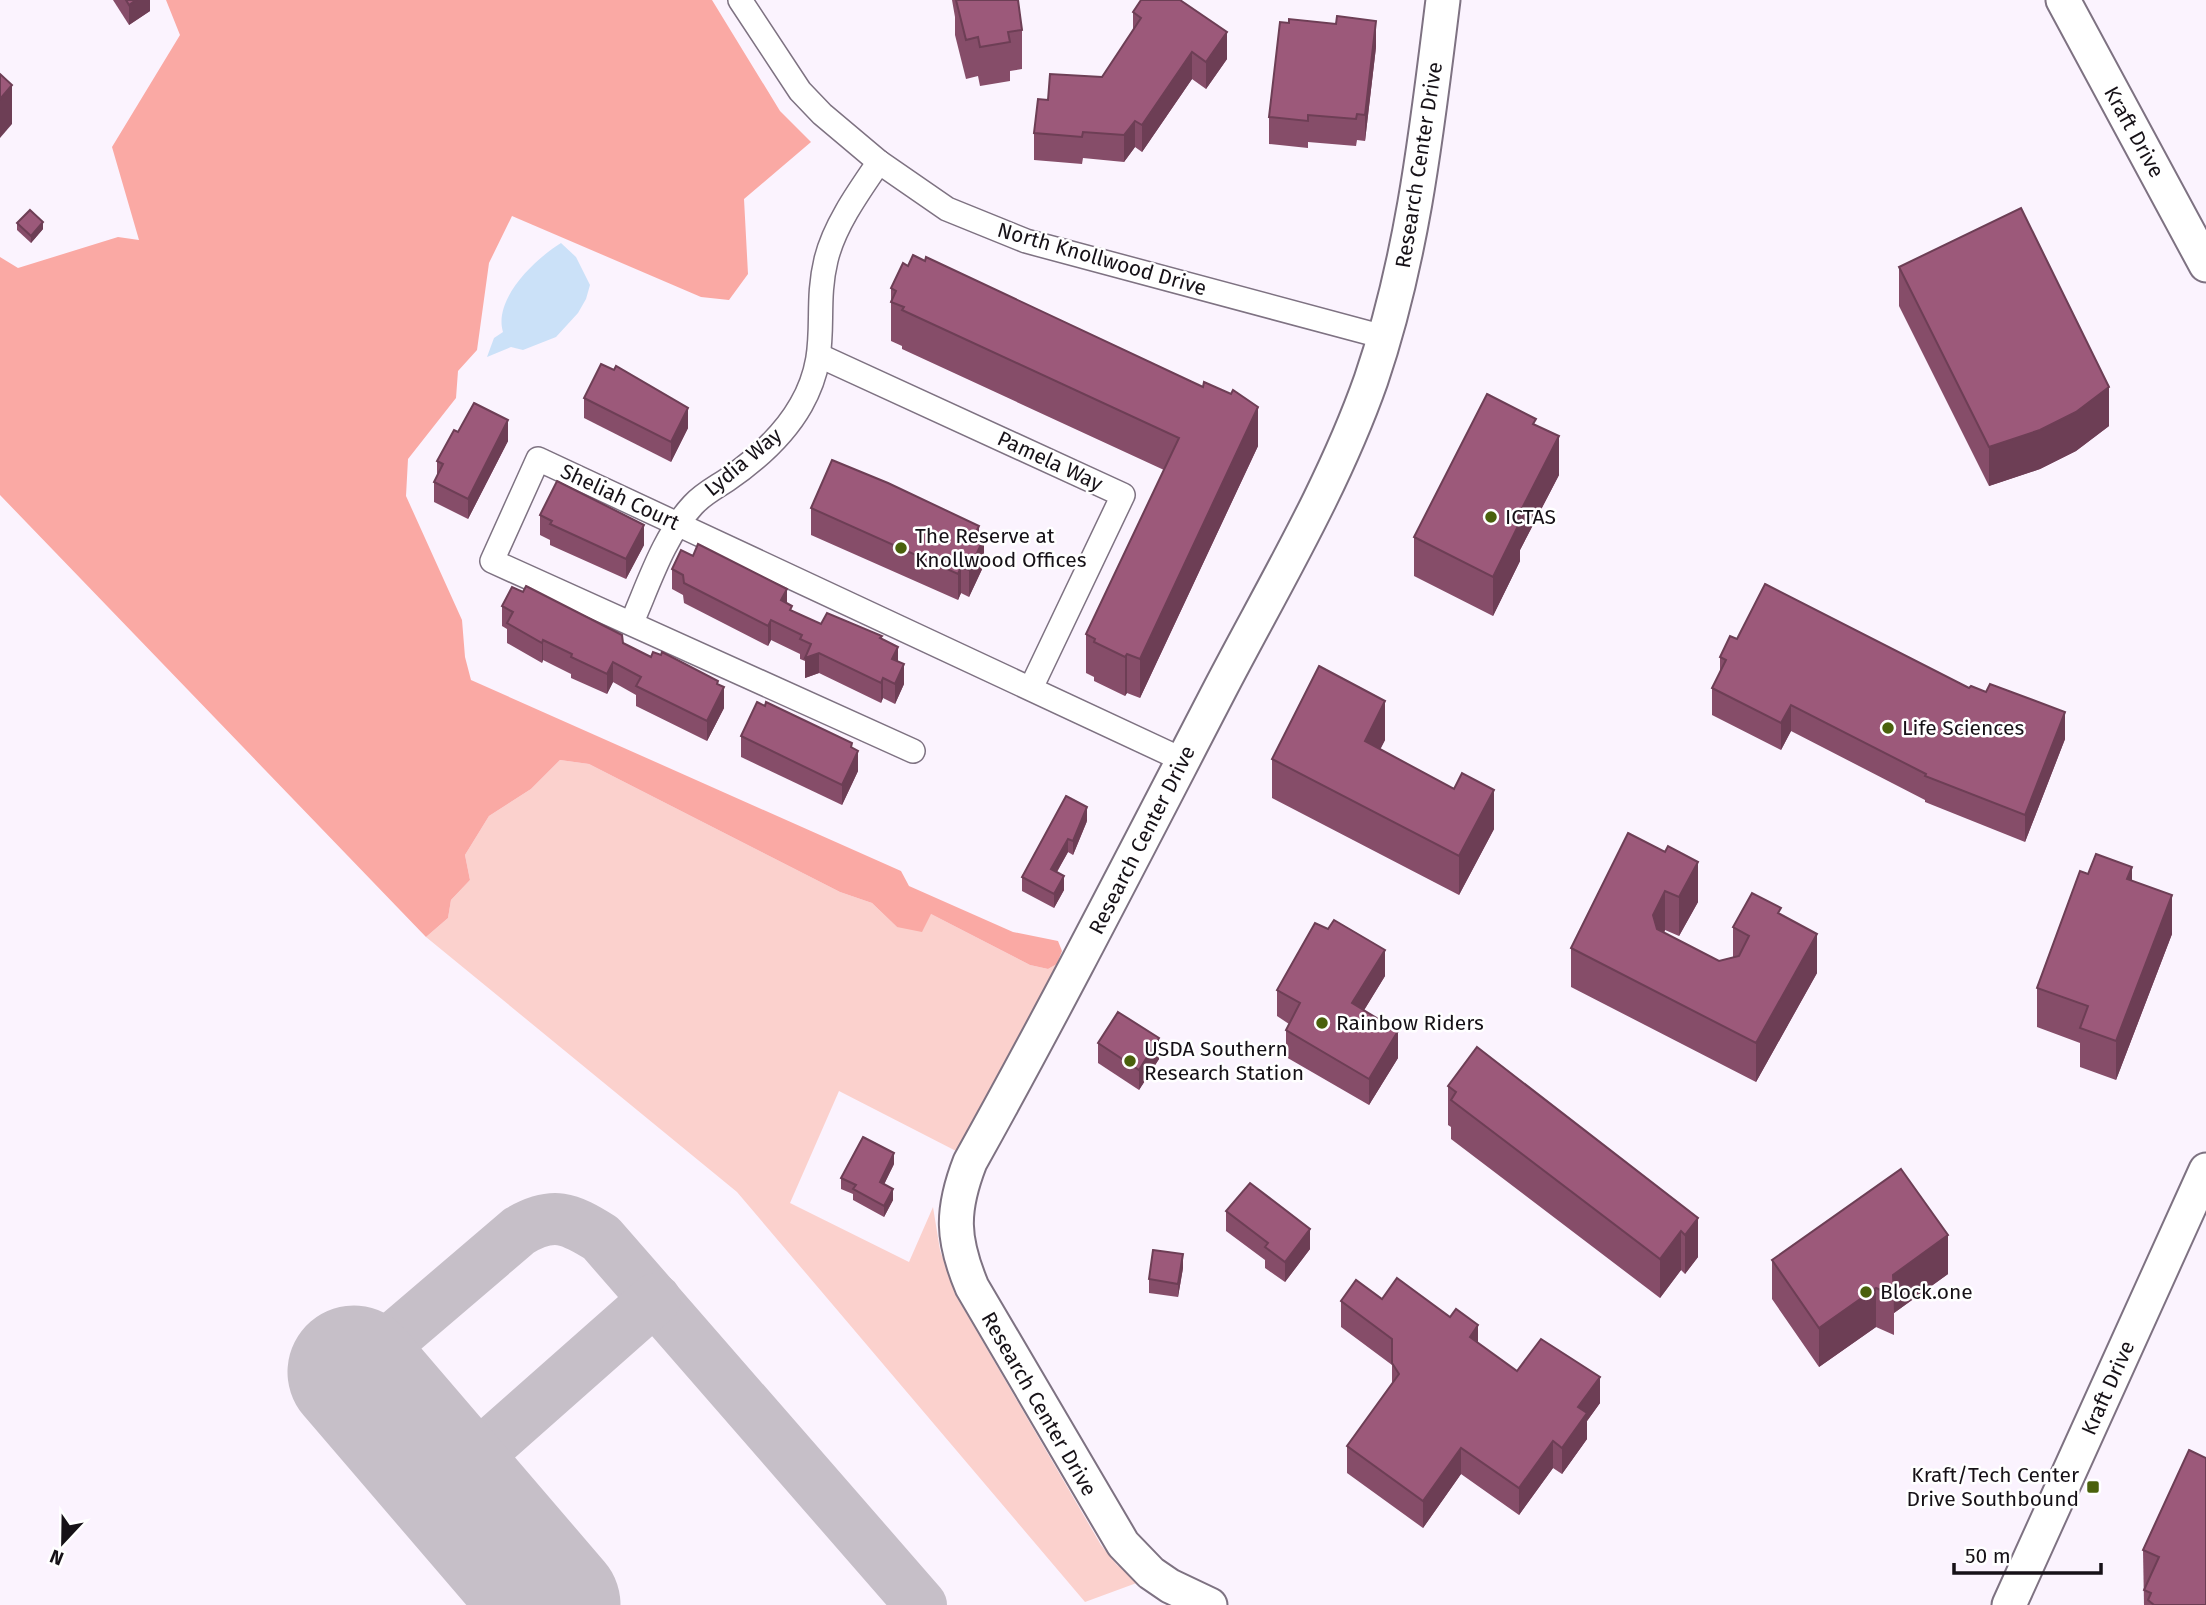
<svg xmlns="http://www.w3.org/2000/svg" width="2206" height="1605" font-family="'Fira Sans',sans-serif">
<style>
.green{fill:#fbd1cd}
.forest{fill:#faa9a4}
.water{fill:#cbe1f8}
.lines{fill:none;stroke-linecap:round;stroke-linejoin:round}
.taxiway{stroke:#c6bfc8;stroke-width:52}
.runway{stroke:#c6bfc8;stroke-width:133}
.street-casing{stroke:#7e7282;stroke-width:26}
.secondary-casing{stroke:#7e7282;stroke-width:37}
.street{stroke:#fff;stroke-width:23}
.secondary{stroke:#fff;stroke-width:33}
.wall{fill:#864d69}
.shaded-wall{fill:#6d3e55}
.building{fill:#9c597a;stroke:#6d3e55;stroke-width:2}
.poi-dot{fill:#4a610c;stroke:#fff;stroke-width:2.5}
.labels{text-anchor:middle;stroke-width:5;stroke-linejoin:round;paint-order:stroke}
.street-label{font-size:21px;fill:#161117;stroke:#fff}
.poi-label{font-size:21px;fill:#161117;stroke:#fff;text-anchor:start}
</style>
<rect width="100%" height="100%" fill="#fbf3fe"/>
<!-- green -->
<polygon class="green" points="560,760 589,764 840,892 872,903 897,927 931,914 1030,965 1048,969 1057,964 958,1152 839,1091 790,1203 909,1262 933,1207 940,1250 955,1294 1101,1545 1117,1565 1142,1581 1085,1602 737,1192 426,937 448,918 451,900 470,880 465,855 489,816 531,789"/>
<!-- forest -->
<polygon class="forest" points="166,0 712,0 780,111 811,142 744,199 748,274 729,300 701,297 512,216 489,263 477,350 458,371 456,398 408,459 406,496 462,620 465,657 471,680 901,871 909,886 1013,932 1058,941 1062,951 1057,964 1048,969 1030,965 931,914 922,932 897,927 872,903 840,892 589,764 560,760 531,789 489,816 465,855 470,880 451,900 448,918 426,937 0,495 0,257 18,268 118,237 139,240 112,147 180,35"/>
<!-- water -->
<path class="water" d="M561,243L576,257L590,285L586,299L578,313L556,337L523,350L511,347L487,357L494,338L503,332C493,299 535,259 561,243Z"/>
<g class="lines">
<!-- taxiway -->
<g class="taxiway">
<path d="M354,1372L519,1231C553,1211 569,1218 601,1238L921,1605"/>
<polyline points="448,1482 655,1299"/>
</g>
<!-- runway -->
<polyline class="runway" points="354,1372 554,1605"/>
<defs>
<g id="street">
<polyline points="740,0 800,91 822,114 879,162 947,209 1026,241 1384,337"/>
<polyline points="820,356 1123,495 1031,688"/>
<path d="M632,622C649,583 664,536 693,505C703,494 715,488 727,480C756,460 784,435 801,405C832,351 813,313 826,260C834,226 859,191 879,162"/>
<polyline points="913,751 492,561 538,459 1183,760"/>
</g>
<g id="secondary">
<polyline points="2063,0 2206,265"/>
<path d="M1210,1605L1170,1586L1151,1573L1123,1544L972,1287C952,1239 951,1211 970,1162C1057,1006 1138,847 1220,689C1272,589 1333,488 1371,380C1413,257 1427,129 1443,0"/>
<polyline points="2009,1605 2206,1170"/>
</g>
</defs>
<!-- street casing -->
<use href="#street" class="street-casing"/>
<!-- secondary casing -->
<use href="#secondary" class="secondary-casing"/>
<!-- street -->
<use href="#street" class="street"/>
<!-- secondary -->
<use href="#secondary" class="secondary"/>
</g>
<!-- wall -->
<g class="wall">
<polygon points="113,0 150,0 150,11 129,25"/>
<polygon points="952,0 1018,0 1022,30 1022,69 1010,71 1010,81 980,86 978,76 966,79 955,35 955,17"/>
<polygon points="1133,12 1227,59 1206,89 1192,79 1142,152 1135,147 1124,162 1083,158 1082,164 1034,160 1034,133 1048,100 1102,77 1133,30"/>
<polygon points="1376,47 1365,141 1357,140 1356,146 1308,142 1308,148 1269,144 1269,117"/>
<polygon points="17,223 43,229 31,243 17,230"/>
<polygon points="1899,267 2109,426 2076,451 2040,469 1989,486 1899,306"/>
<polygon points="891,288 1258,446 1140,698 1127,693 1125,696 1094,681 1094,677 1086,673 1086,634 1164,470 902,349 902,346 891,341"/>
<polygon points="584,398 688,428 671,462 584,418"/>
<polygon points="1536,425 1559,475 1520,550 1520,561 1493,616 1414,576 1414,537"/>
<polygon points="458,432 508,441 468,519 434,502 434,482 437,477 437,461"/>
<polygon points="811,508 979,536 984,565 969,597 961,593 958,600 811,535"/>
<polygon points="540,515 644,545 626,579 550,545 550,540 540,535"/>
<polygon points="672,569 787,604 792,611 821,624 882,639 898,661 904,684 895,704 883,698 881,703 819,673 805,678 805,661 800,659 800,654 771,640 768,646 684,603 683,595 672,589"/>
<polygon points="502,606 623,643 651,657 718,685 724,708 707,741 636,706 636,695 613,682 607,694 571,678 571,674 543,660 542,663 507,643 507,629 502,626"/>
<polygon points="1737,639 2065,739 2025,842 1925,802 1925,800 1791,731 1781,750 1712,715 1712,688 1720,674 1720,657"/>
<polygon points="741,736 858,771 842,805 741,757"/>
<polygon points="1385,740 1380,749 1494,829 1459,895 1272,798 1272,759"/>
<polygon points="1087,821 1073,855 1068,852 1057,872 1064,890 1054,908 1022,891 1022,877"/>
<polygon points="1628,833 1698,902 1679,936 1665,930 1664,933 1719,961 1733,957 1733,927 1781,915 1817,973 1756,1082 1571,987 1571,948"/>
<polygon points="2088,874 2132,880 2172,934 2116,1080 2080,1067 2080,1043 2037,1027 2037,988"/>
<polygon points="1385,976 1364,1010 1398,1058 1369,1105 1286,1057 1286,1030 1289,1024 1277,1016 1277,990"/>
<polygon points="1098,1043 1159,1059 1139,1090 1098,1063"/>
<polygon points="1448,1086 1698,1218 1698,1257 1685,1274 1681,1270 1660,1298 1451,1139 1451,1127 1448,1125"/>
<polygon points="894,1164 884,1184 893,1200 884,1217 853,1200 853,1194 841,1189 841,1178"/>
<polygon points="1226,1211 1310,1249 1285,1282 1265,1268 1265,1260 1226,1231"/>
<polygon points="1772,1260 1948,1274 1894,1313 1894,1335 1876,1327 1819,1367 1772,1299"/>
<polygon points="1183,1268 1178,1297 1149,1293 1149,1279"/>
<polygon points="1382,1299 1478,1343 1517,1371 1600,1403 1587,1421 1587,1439 1562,1474 1553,1468 1519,1515 1461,1474 1423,1528 1347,1473 1347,1446 1392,1385 1392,1365 1341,1327 1341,1301"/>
<polygon points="2206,1458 2206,1605 2144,1605 2143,1550"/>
</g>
<!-- shaded-wall -->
<g class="shaded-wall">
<polygon points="136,0 150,0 150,11 129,25 129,5"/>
<polygon points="1376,21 1376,47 1365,141 1365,115"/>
<polygon points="1227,32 1227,59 1206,89 1206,62"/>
<polygon points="1192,52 1192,79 1142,152 1142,125"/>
<polygon points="12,85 12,124 0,138 0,99"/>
<polygon points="1135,121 1135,147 1124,162 1124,135"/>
<polygon points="43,222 43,229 31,243 31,236"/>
<polygon points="2109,387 2109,426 2076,451 2040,469 1989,486 1989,447"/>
<polygon points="1258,407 1258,446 1140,698 1140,659"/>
<polygon points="688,408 688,428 671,462 671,442"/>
<polygon points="508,420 508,441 468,519 468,499"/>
<polygon points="1559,436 1559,475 1520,550 1520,561 1493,616 1493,577 1516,520"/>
<polygon points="644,525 644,545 626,579 626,559"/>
<polygon points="979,526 979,549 984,538 984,565 969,597 969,570 975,534"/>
<polygon points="961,567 961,593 958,600 958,574"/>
<polygon points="787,589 787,609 781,600"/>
<polygon points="771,620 771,640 768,646 768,626"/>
<polygon points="543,640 543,660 542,663 542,643"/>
<polygon points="898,647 898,667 892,659"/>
<polygon points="819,653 819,673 805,678 805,658"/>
<polygon points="1127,654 1127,693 1125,696 1125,657"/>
<polygon points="613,662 613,682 607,694 607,674"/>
<polygon points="904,664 904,684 895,704 895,684"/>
<polygon points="883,678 883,698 881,703 881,683"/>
<polygon points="718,681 718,699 724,687 724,708 707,741 707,721"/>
<polygon points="1385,701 1385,740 1365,780 1365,741"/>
<polygon points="1791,705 1791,731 1781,750 1781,723"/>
<polygon points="2065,712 2065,739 2025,842 2025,815"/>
<polygon points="852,743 852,763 858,751 858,771 842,805 842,785"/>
<polygon points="1494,790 1494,829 1459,895 1459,856"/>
<polygon points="1087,807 1087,821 1073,855 1073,841"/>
<polygon points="1068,839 1068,852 1051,882 1051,869"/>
<polygon points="1698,862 1698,902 1679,936 1679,897"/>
<polygon points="2132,867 2132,906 2127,879"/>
<polygon points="1064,876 1064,890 1054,908 1054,894"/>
<polygon points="1665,891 1665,930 1653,954 1653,915"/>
<polygon points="2172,895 2172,934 2116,1080 2116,1041"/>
<polygon points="1817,934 1817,973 1756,1082 1756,1043"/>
<polygon points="1385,950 1385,976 1352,1030 1352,1003"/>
<polygon points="1398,1031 1398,1058 1369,1105 1369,1079"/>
<polygon points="1159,1038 1159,1059 1139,1090 1139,1070"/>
<polygon points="894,1153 894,1164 880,1193 880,1182"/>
<polygon points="893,1189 893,1200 884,1217 884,1206"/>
<polygon points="1698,1218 1698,1257 1685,1274 1685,1235"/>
<polygon points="1310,1229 1310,1249 1285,1282 1285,1262"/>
<polygon points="1681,1231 1681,1270 1660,1298 1660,1259"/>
<polygon points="1948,1235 1948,1274 1894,1313 1893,1275"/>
<polygon points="1183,1254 1183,1268 1178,1297 1178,1284"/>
<polygon points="1876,1288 1876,1327 1819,1367 1819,1328"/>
<polygon points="1478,1325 1478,1352 1470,1337"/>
<polygon points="1600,1377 1600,1403 1587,1421 1587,1439 1562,1474 1562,1448 1578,1407"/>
<polygon points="1553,1441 1553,1468 1519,1515 1519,1488"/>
<polygon points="1461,1448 1461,1474 1423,1528 1423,1501"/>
</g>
<!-- building -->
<g class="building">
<polygon points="126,0 136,0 129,5"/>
<polygon points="956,0 1018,0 1022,30 1008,32 1010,42 980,47 978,37 966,40"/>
<polygon points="1141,0 1180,0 1227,32 1206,62 1192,52 1142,125 1135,121 1124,135 1083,132 1082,137 1034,133 1038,99 1048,100 1050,74 1102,77 1141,18 1133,12"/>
<polygon points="1337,16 1376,21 1365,115 1357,114 1356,119 1308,115 1308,121 1269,117 1280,22 1289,23 1289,19 1336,24"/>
<polygon points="0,74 12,85 0,99"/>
<polygon points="2021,208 2109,387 2076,412 2040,430 1989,447 1899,267"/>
<polygon points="30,210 43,222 31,236 17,223"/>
<polygon points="913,255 925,261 926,257 1203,387 1204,382 1231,394 1233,390 1258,407 1140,659 1127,654 1125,657 1094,642 1095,639 1086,634 1179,438 902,310 904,307 891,302 896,291 891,288 903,263 908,266"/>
<polygon points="601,364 614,370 616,366 688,408 671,442 584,398"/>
<polygon points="1487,394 1536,419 1533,424 1559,436 1516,520 1520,522 1493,577 1414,537"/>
<polygon points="474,403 508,420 468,499 434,482 443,464 437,461 454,430 458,432"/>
<polygon points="832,460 888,483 979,526 975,534 984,538 969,570 961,567 958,574 811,508"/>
<polygon points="557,481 644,525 626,559 550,524 552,521 540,515"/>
<polygon points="698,544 787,589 781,600 792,606 790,610 821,624 827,613 882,636 880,638 898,647 892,659 904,664 895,684 883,678 881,683 819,653 805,658 811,644 800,639 802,635 771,620 768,626 684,583 683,575 672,569 681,550 693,556"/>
<polygon points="1765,584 1969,688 1971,686 1986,692 1990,684 2065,712 2025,815 1925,776 1926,774 1791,705 1781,723 1712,688 1726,660 1720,657 1730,636 1737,639"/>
<polygon points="526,586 622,635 623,643 651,657 653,652 661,655 662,652 718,681 717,684 724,687 707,721 636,686 641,677 613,662 607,674 571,657 572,654 543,640 542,643 507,623 513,612 502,606 512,587 523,592"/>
<polygon points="1319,666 1385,701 1365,741 1454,789 1462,773 1494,790 1459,856 1272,759"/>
<polygon points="757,702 765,706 766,702 852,743 851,747 858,751 842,785 741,736"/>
<polygon points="1066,796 1087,807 1073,841 1068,839 1051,869 1064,876 1054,894 1022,877"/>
<polygon points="1628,833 1665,852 1668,846 1698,862 1679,897 1665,891 1653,915 1657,929 1719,961 1739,956 1749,936 1733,927 1752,893 1781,908 1778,913 1817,934 1756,1043 1571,948"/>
<polygon points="2096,854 2132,867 2127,879 2172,895 2116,1041 2080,1028 2088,1006 2037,988 2080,871 2088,874"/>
<polygon points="1334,920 1385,950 1352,1003 1398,1031 1369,1079 1286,1030 1300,1003 1277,990 1315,923 1328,929"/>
<polygon points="1118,1012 1159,1038 1139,1070 1098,1043"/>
<polygon points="1477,1047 1698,1218 1685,1235 1681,1231 1660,1259 1451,1100 1456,1092 1448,1086"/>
<polygon points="863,1137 894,1153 880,1182 893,1189 884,1206 853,1189 856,1185 841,1178"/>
<polygon points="1901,1169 1948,1235 1893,1275 1894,1296 1876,1288 1819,1328 1772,1260"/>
<polygon points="1250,1183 1310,1229 1285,1262 1265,1247 1268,1243 1226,1211"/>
<polygon points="1153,1250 1183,1254 1178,1284 1149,1279"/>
<polygon points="1397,1278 1450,1317 1456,1309 1478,1325 1470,1337 1517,1371 1541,1339 1600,1377 1578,1407 1587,1413 1562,1448 1553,1441 1519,1488 1461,1448 1423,1501 1347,1446 1399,1374 1392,1363 1392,1339 1341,1301 1356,1280 1382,1299"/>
<polygon points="2189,1450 2206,1458 2206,1605 2154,1605 2148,1600 2151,1593 2144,1590 2159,1557 2143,1550"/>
</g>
<!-- markers -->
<g class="poi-dot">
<circle cx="1491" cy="517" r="7"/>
<circle cx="901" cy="548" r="7"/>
<circle cx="1888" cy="728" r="7"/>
<circle cx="1322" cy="1023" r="7"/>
<circle cx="1130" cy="1061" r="7"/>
<circle cx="1866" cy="1292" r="7"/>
<rect x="2086" y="1480" width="14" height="14" rx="3.5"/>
</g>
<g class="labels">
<!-- street labels -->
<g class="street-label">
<text transform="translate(2134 132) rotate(61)" y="7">Kraft Drive</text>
<text transform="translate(1419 165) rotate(-81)" y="7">Research Center Drive</text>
<text transform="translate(1102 259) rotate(16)" y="7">North Knollwood Drive</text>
<text transform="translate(1050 461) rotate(25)" y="7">Pamela Way</text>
<text transform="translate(743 462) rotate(-40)" y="7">Lydia Way</text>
<text transform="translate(620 497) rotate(25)" y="7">Sheliah Court</text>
<text transform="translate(1142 840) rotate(-63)" y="7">Research Center Drive</text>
<text transform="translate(2108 1388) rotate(-66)" y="7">Kraft Drive</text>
<text transform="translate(1039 1404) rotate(60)" y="7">Research Center Drive</text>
</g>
<!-- poi labels -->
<g class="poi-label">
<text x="1505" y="524">ICTAS</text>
<text x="915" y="543">The Reserve at<tspan x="915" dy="24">Knollwood Offices</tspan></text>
<text x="1902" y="735">Life Sciences</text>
<text x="1336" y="1030">Rainbow Riders</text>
<text x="1144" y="1056">USDA Southern<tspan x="1144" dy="24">Research Station</tspan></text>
<text x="1880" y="1299">Block.one</text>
<text x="2079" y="1482" text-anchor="end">Kraft/Tech Center<tspan x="2079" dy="24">Drive Southbound</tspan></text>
</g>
</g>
<!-- north arrow -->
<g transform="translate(63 1542) rotate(202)" stroke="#ffffff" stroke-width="5" paint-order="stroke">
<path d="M0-5L12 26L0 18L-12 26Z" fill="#161117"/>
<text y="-10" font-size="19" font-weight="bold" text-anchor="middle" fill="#161117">N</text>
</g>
<!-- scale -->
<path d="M1954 1563v10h147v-10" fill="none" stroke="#161117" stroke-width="3.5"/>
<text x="1965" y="1563" font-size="21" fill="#161117" stroke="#ffffff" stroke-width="5" paint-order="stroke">50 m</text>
</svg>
